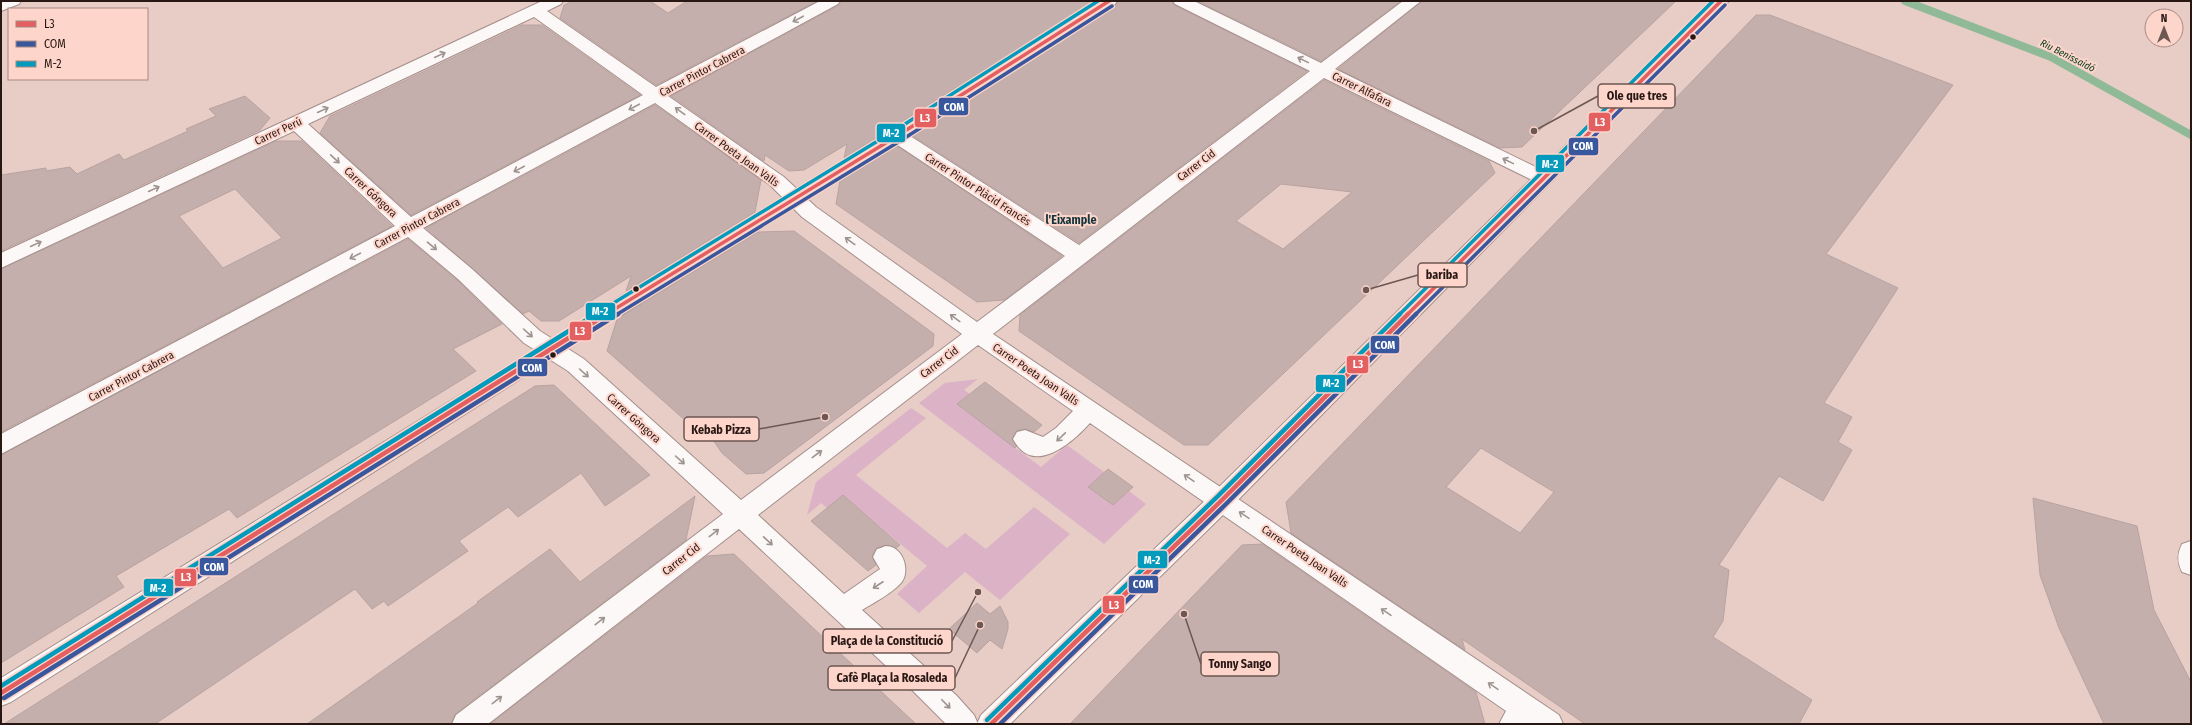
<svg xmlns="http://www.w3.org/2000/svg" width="2192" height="725" font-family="'Fira Sans Condensed',sans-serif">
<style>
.green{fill:#dbb2c6}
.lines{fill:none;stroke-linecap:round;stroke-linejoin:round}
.stream{stroke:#90b997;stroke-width:8}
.building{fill:#c4afad;stroke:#b8a3a1;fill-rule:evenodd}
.minor-casing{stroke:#a48f8b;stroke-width:2}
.major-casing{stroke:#a48f8b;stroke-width:2}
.minor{fill:#fcf8f7;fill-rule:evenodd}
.major{fill:#fcf8f7;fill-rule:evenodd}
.bus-1-far1-casing{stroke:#fdd5cb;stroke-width:6}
.bus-1-casing{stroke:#fdd5cb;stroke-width:8}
.bus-2-far1-casing{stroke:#fdd5cb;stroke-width:6}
.bus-2-casing{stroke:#fdd5cb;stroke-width:8}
.bus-3-far1-casing{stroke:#fdd5cb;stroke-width:6}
.bus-3-casing{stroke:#fdd5cb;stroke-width:8}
.bus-1-far1{stroke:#e45f5f;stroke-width:3.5}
.bus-1{stroke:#e45f5f;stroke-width:4.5}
.bus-2-far1{stroke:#39579d;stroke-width:3.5}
.bus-2{stroke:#39579d;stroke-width:4.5}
.bus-3-far1{stroke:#049abb;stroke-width:3.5}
.bus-3{stroke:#049abb;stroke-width:4.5}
.oneway{stroke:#9d9390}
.bus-dot{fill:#291713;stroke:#fdd5cb;stroke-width:1.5}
.labels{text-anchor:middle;stroke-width:4;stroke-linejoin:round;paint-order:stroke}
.far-water-label{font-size:10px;font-style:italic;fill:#00391c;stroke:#fdd5cb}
.street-label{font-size:11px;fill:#291713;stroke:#fdd5cb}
.neighbourhood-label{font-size:12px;font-weight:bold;fill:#13343b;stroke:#fdd5cb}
.leader{fill:none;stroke:#6c5752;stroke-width:1.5}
.callout-dot{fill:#6c5752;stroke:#fdd5cb;stroke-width:1.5}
.callout{fill:#fdd5cb;stroke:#6c5752;stroke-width:1.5}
.callout-label{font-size:12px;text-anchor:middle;font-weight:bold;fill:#291713}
.line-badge{stroke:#fdd5cb;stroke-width:1.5}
.badge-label{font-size:11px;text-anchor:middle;font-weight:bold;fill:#fff}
</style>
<rect width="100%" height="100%" fill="#e8cdc7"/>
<!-- green -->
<g class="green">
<polygon points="978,379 964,390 970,394 957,404 1041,467 1067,445 1104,472 1088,487 1113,505 1129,491 1146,504 1104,544 919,403 945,383"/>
<polygon points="911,408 926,418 856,475 947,548 965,533 986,549 1034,507 1070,534 1000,600 965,572 919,613 897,594 927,566 843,496 827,508 821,503 807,515 816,482"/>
</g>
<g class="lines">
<!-- stream -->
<polyline class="stream" points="1905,1 2051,57 2191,135"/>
</g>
<!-- building -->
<g class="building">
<polygon points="573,1 650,1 668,13 687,1 817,1 656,85 560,18 564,5"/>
<polygon points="841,1 1095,1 844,158 847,144 804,170 789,171 765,155 764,161 671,96 839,5"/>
<polygon points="1118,1 1172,1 1174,5 1307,71 1079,243 913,136 1116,5"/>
<polygon points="1197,1 1401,1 1321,61"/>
<polygon points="1422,1 1676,1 1522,147 1500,148 1338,69"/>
<path d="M1756,15H1770L1953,85L1826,254L1898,288L1824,403L1852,417L1838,442L1852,450L1823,501L1779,476L1719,565L1729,570L1723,621L1713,637L1812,700L1799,724H1585L1462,639L1465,650L1291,533L1286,502ZM1481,448L1554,492L1520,533L1446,487Z"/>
<polygon points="522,25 542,25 640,95 411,215 320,133 330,116"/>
<path d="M1324,80L1489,161L1495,173L1208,445H1184L1019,331L1020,315ZM1281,184L1352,192L1283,249L1236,221Z"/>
<polygon points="245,96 270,118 260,130 1,251 1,175 46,168 46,171 70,167 77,174 119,154 124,160 188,131 186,129 216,116 209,109"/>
<polygon points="655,105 761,180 755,212 626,291 631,276 559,321 541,321 529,311 523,314 426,228"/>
<path d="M276,141H302L392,226L1,432V269ZM235,189L282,238L223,268L179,216Z"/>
<polygon points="897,146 1062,256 1004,300 977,302 836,204 840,181"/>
<polygon points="794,231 934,334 933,346 764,473 746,474 722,453 709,434 704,437 607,351 617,319 758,232"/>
<polygon points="408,239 457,280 502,324 453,349 476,371 237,518 229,509 116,576 124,587 1,663 1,455"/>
<polygon points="985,382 1042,425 1034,432 1025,429 1016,431 1012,438 1017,446 1015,448 957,404"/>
<polygon points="554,385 650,475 605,506 581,473 518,517 508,507 459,541 468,551 388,606 384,601 372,609 355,589 155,724 4,724 535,386"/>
<polygon points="1108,469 1133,487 1113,505 1088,487"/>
<polygon points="843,495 900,545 896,548 886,545 876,548 872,556 876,565 868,571 811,521"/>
<polygon points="695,496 686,540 455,714 451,724 307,724 478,603 477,602 550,549 580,582"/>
<polygon points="2033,498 2137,526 2154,610 2191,682 2191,724 2104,724 2059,628 2040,575"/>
<polygon points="1262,544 1476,692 1485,724 1070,724 1242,545"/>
<polygon points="734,554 916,724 490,724 707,556"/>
<polygon points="977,603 990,614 1000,606 1008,622 1008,629 1002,649 990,640 977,653 949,629"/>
</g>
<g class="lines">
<defs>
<g id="minor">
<polygon points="1,1 21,1 19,4 1,11"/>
<path d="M542,1H563L561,4L547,11L656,87L820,1H840L838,4L668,96L784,177L816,207L977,322L1065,256L890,140L888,136L890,132L897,130L904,132L1079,245L1310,71L1175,4L1173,1H1194L1321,63L1403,1H1421L1335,69L1550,174L1553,178L1550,182L1543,184L1536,182L1324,78L993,334L1559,715L1563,724H1499L1506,711L1090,423C1072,443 1033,477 1013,439L1017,432L1025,430L1043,437L1056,428L1073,411L978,345L758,515L844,594L880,569L873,557L877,549C880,549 884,546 886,546C903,546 911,571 901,583C891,594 875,602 862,610L956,695L974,715L978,724H946L912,690L739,529L488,724H452L456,715L723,514L568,371L524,343L458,279L408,237L1,454V434L395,226L294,131L1,268V253ZM534,17L643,95L411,217L308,124ZM655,103L770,185L802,217L962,334L741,500L584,359L540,331L472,269L423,228Z"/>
<path d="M2191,541V575L2182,572C2177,562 2177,554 2182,544Z"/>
</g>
<g id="major">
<polygon points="1098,1 1117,1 1115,4 904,140 648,298 11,702 1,706 1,678 634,288 890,132"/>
<polygon points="1712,1 1729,1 1231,507 1010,724 977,724 981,715 1213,493"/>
</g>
</defs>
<!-- minor casing -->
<use href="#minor" class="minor-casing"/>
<!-- major casing -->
<use href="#major" class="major-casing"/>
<!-- minor -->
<use href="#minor" class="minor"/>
<!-- major -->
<use href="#major" class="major"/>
<defs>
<g id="bus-1-far1">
<polyline points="605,315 897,136 1109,1"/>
<polyline points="1407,315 1721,1"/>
</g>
<g id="bus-1">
<polyline points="1,693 607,314"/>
<polyline points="991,724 1222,500 1408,314"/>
</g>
<g id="bus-2-far1">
<polyline points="616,315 900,141 1112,6"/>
<polyline points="1415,315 1725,5"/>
</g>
<g id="bus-2">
<polyline points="4,698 618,314"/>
<polyline points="1000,724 1226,504 1416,314"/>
</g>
<g id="bus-3-far1">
<polyline points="594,315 894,131 1098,1"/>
<polyline points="1399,315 1713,1"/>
</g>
<g id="bus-3">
<polyline points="1,686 596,314"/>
<polyline points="987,720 1218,496 1400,314"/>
</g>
</defs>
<!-- bus-1-far1 casing -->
<use href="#bus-1-far1" class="bus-1-far1-casing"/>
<!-- bus-1 casing -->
<use href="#bus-1" class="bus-1-casing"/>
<!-- bus-2-far1 casing -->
<use href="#bus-2-far1" class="bus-2-far1-casing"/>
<!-- bus-2 casing -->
<use href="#bus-2" class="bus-2-casing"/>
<!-- bus-3-far1 casing -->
<use href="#bus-3-far1" class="bus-3-far1-casing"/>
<!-- bus-3 casing -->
<use href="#bus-3" class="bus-3-casing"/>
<!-- bus-1-far1 -->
<use href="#bus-1-far1" class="bus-1-far1"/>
<!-- bus-1 -->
<use href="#bus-1" class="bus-1"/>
<!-- bus-2-far1 -->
<use href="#bus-2-far1" class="bus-2-far1"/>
<!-- bus-2 -->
<use href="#bus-2" class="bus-2"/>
<!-- bus-3-far1 -->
<use href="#bus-3-far1" class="bus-3-far1"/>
<!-- bus-3 -->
<use href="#bus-3" class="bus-3"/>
</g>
<!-- one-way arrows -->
<defs><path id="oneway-shaft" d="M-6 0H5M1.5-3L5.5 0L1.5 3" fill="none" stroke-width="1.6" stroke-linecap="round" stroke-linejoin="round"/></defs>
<g class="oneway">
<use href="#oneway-shaft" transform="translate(798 19) rotate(152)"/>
<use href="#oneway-shaft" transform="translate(440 55) rotate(-25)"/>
<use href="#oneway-shaft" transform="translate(1303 60) rotate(-154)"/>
<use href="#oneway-shaft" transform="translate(634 107) rotate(152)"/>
<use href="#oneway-shaft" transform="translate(323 110) rotate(-25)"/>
<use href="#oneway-shaft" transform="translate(680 111) rotate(-144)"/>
<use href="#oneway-shaft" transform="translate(335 159) rotate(43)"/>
<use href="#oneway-shaft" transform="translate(1508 161) rotate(-154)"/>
<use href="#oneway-shaft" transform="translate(519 169) rotate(152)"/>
<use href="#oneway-shaft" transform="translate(154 189) rotate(-25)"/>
<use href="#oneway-shaft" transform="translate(850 241) rotate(-144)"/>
<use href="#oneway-shaft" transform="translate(36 244) rotate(-25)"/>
<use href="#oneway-shaft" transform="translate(432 246) rotate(40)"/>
<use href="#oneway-shaft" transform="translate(355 256) rotate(152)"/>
<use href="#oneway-shaft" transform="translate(955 318) rotate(-144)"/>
<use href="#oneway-shaft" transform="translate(528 333) rotate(42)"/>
<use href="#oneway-shaft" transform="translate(584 373) rotate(42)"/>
<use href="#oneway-shaft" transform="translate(1061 437) rotate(136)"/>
<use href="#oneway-shaft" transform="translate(817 454) rotate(-37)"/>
<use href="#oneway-shaft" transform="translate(680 460) rotate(42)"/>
<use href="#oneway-shaft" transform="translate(1189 478) rotate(-146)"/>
<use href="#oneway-shaft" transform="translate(1244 515) rotate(-146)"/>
<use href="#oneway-shaft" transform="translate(714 533) rotate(-38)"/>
<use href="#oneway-shaft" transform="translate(768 541) rotate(43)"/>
<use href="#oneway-shaft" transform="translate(878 585) rotate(147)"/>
<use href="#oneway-shaft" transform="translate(1386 612) rotate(-146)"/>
<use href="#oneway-shaft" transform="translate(600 621) rotate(-38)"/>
<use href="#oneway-shaft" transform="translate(1493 686) rotate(-146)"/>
<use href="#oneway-shaft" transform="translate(497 700) rotate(-38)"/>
<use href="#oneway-shaft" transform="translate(946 704) rotate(46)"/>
</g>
<!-- markers -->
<g class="bus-dot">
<circle cx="1693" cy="37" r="3.5"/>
<circle cx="636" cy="289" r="3.5"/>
<circle cx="553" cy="355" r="3.5"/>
</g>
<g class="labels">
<!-- far-water labels -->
<g class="far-water-label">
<text transform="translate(2068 55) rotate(27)" y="4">Riu Benissaidó</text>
</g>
<!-- street labels -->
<g class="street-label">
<text transform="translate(702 71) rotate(-28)" y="4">Carrer Pintor Cabrera</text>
<text transform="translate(1362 89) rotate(26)" y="4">Carrer Alfafara</text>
<text transform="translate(278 131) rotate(-25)" y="4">Carrer Perú</text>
<text transform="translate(737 154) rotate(36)" y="4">Carrer Poeta Joan Valls</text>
<text transform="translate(1196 165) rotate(-37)" y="4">Carrer Cid</text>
<text transform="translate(978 189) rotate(33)" y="4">Carrer Pintor Plàcid Francés</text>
<text transform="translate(371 192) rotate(43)" y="4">Carrer Góngora</text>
<text transform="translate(417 223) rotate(-28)" y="4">Carrer Pintor Cabrera</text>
<text transform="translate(939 362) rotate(-37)" y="4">Carrer Cid</text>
<text transform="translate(1036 374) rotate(34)" y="4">Carrer Poeta Joan Valls</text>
<text transform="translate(131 376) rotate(-28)" y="4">Carrer Pintor Cabrera</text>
<text transform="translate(634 418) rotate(42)" y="4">Carrer Góngora</text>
<text transform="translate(1305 556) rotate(34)" y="4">Carrer Poeta Joan Valls</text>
<text transform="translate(681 559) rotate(-38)" y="4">Carrer Cid</text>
</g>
<!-- neighbourhood labels -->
<g class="neighbourhood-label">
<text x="1071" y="224">l'Eixample</text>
</g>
</g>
<!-- callouts -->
<path class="leader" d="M1534 131L1598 96M1366 290L1418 275M825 417L759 429M978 592L952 641M1184 614L1201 664M980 625L955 678"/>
<g class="callout-dot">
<circle cx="1534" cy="131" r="4"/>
<circle cx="1366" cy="290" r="4"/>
<circle cx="825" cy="417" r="4"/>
<circle cx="978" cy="592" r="4"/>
<circle cx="1184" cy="614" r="4"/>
<circle cx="980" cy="625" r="4"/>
</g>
<g class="callout">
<rect x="1598" y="84" width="77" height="24" rx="4"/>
<rect x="1418" y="263" width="49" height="24" rx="4"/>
<rect x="684" y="417" width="75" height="24" rx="4"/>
<rect x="823" y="629" width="129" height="24" rx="4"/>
<rect x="1201" y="652" width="78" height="24" rx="4"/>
<rect x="828" y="666" width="127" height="24" rx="4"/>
</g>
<g class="callout-label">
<text x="1637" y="100">Ole que tres</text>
<text x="1442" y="279">bariba</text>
<text x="721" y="434">Kebab Pizza</text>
<text x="887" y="645">Plaça de la Constitució</text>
<text x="1240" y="668">Tonny Sango</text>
<text x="892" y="682">Cafè Plaça la Rosaleda</text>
</g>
<g class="line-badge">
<rect x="938" y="97" width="31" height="19" rx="4" fill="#39579d"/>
<rect x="914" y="108" width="23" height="20" rx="4" fill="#e45f5f"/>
<rect x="1588" y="112" width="23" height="20" rx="4" fill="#e45f5f"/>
<rect x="876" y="123" width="30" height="20" rx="4" fill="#049abb"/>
<rect x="1568" y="137" width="31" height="19" rx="4" fill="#39579d"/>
<rect x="1535" y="154" width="30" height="19" rx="4" fill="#049abb"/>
<rect x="585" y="302" width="31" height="19" rx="4" fill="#049abb"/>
<rect x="569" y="321" width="23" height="20" rx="4" fill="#e45f5f"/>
<rect x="1370" y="335" width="30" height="19" rx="4" fill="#39579d"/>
<rect x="1346" y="355" width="23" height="19" rx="4" fill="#e45f5f"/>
<rect x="517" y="358" width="31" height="19" rx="4" fill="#39579d"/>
<rect x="1315" y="374" width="31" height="19" rx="4" fill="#049abb"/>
<rect x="1137" y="550" width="31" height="19" rx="4" fill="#049abb"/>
<rect x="199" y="557" width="30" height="19" rx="4" fill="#39579d"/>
<rect x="174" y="568" width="23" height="19" rx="4" fill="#e45f5f"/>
<rect x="1128" y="575" width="31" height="19" rx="4" fill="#39579d"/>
<rect x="143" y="578" width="31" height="19" rx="4" fill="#049abb"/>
<rect x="1102" y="595" width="23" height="19" rx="4" fill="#e45f5f"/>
</g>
<g class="badge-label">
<text x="954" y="111">COM</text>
<text x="925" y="122">L3</text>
<text x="1600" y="126">L3</text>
<text x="891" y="137">M-2</text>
<text x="1583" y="150">COM</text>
<text x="1550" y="168">M-2</text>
<text x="600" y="315">M-2</text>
<text x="580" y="335">L3</text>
<text x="1385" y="349">COM</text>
<text x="1358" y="368">L3</text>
<text x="532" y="372">COM</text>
<text x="1331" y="387">M-2</text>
<text x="1152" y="564">M-2</text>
<text x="214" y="571">COM</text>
<text x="186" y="581">L3</text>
<text x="1143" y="588">COM</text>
<text x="158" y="592">M-2</text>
<text x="1114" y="609">L3</text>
</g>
<!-- border -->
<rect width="2192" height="725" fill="none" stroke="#291713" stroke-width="4"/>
<!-- legend -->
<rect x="8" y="8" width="140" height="72" fill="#fdd5cb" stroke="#a88981"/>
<rect x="16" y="21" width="20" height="6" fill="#e45f5f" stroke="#a88981"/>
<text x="44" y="28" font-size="12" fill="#291713">L3</text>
<rect x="16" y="41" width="20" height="6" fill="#39579d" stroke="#a88981"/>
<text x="44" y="48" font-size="12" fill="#291713">COM</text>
<rect x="16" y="61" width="20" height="6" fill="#049abb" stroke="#a88981"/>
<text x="44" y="68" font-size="12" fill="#291713">M-2</text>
<!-- north arrow -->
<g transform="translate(2164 28)"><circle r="19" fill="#fdd5cb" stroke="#a88981"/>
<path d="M0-3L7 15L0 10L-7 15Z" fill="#6c5752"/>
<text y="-6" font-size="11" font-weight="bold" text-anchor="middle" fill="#291713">N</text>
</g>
</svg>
